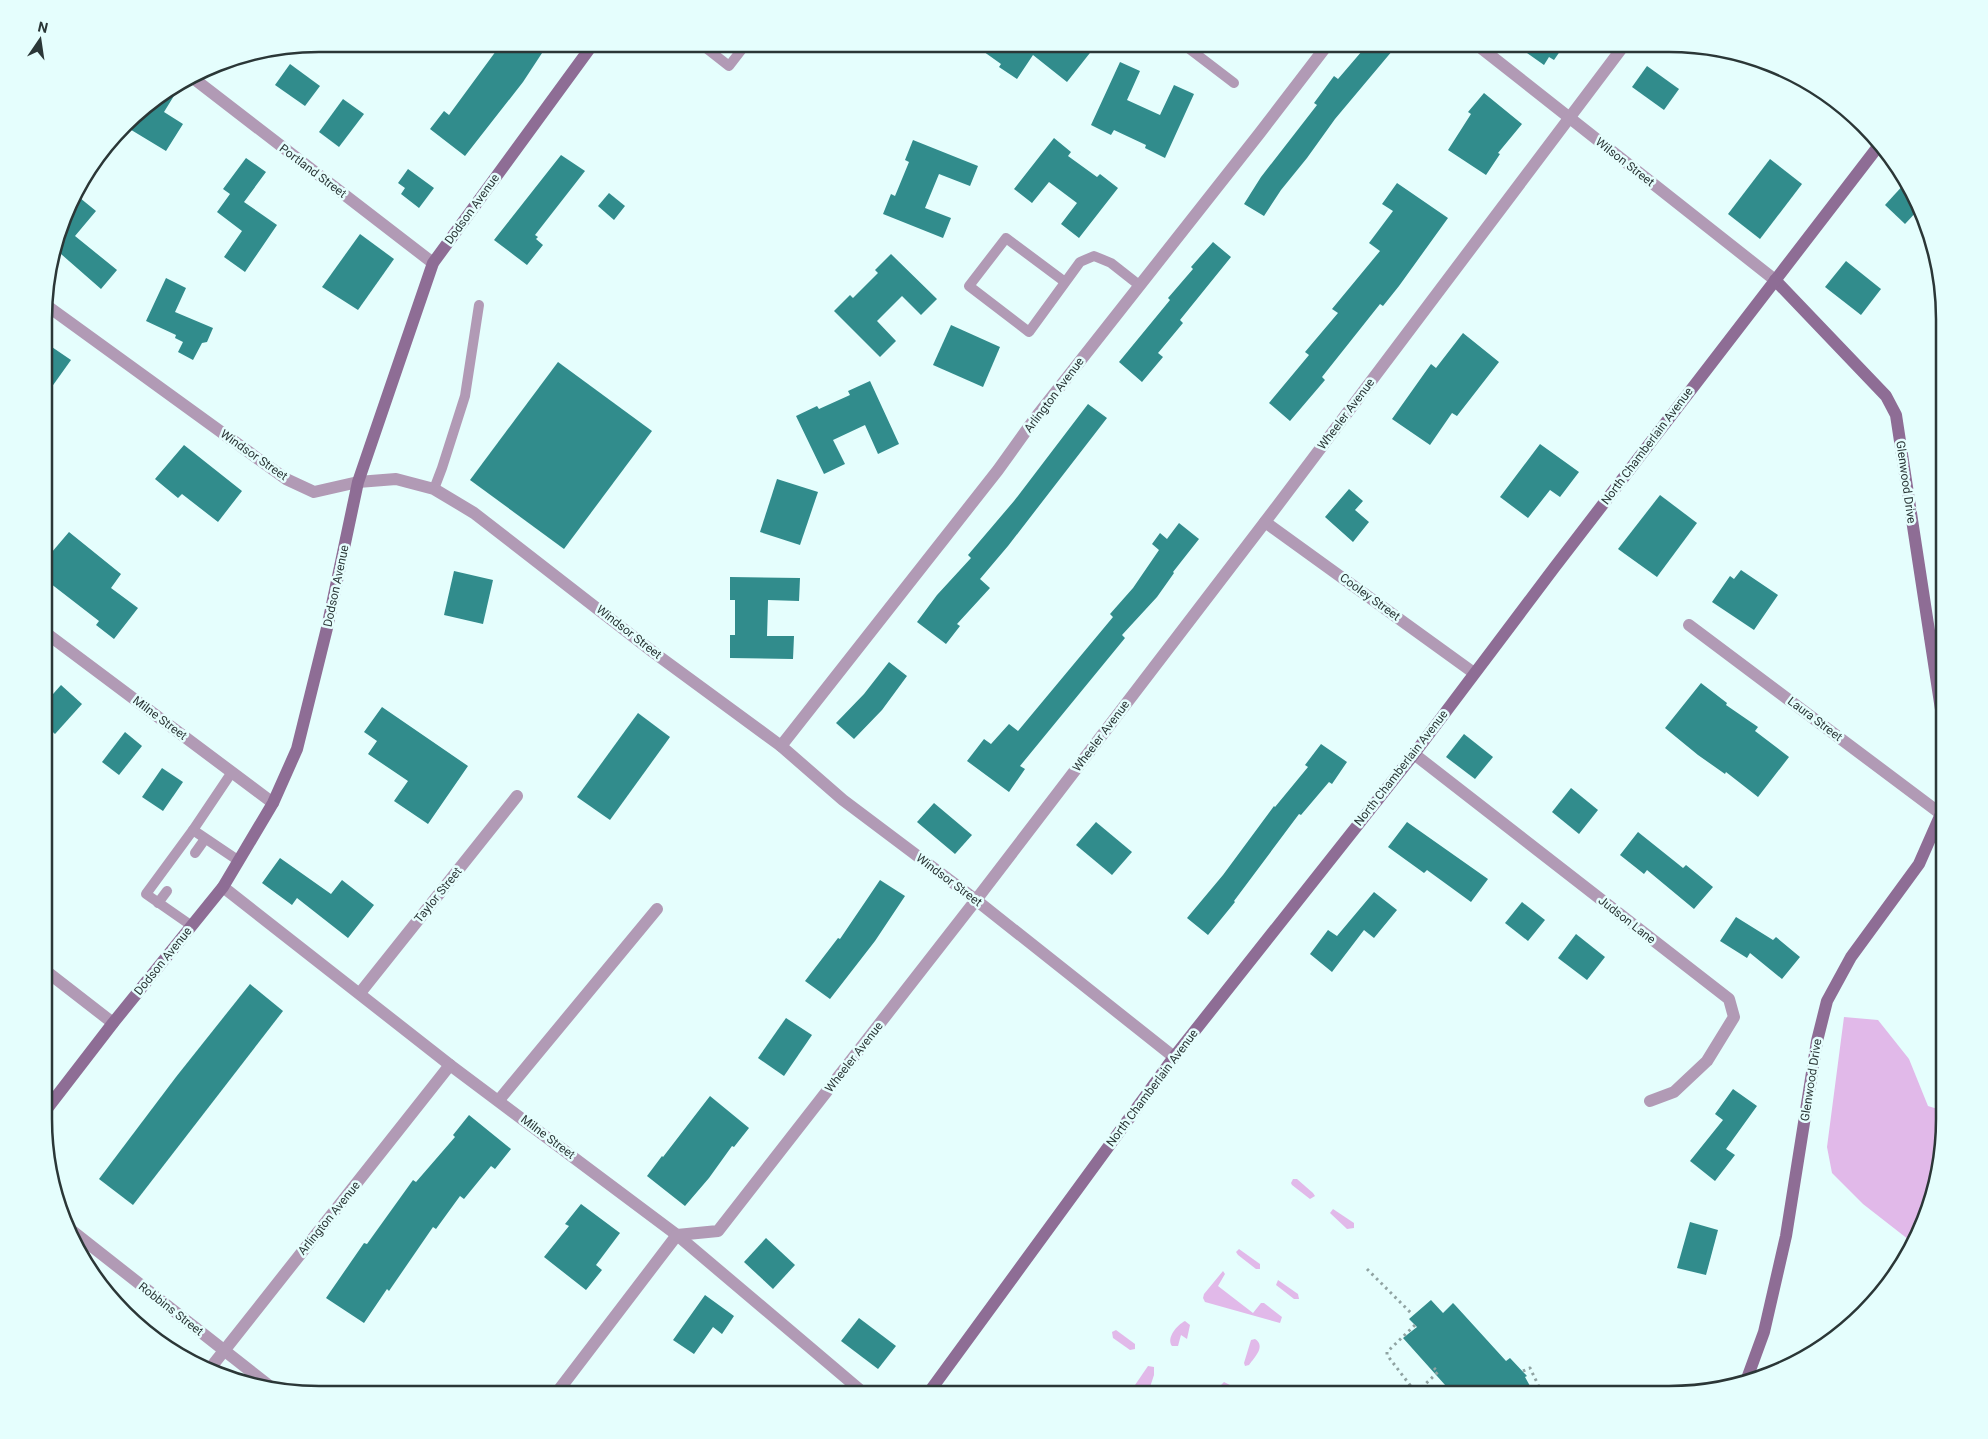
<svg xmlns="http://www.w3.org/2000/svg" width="1988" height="1439" font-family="Roboto,sans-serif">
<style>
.green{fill:#e1b9e9}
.building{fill:#318c8c}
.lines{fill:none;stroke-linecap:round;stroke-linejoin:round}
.path{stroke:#90a3a2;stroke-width:3;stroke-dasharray:2.5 4;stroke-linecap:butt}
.lane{stroke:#b19ab5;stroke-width:10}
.street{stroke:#b19ab5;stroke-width:12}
.secondary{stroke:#8e6d95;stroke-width:12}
.labels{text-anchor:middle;stroke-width:5;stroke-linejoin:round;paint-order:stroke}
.street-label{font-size:12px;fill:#2b3737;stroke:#e5fefd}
.rim{fill:none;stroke:#2b3737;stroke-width:2.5}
</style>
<rect width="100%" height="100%" fill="#e5fefd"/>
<!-- green -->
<g class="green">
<polygon points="1844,1017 1878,1020 1909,1059 1928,1106 1944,1111 1944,1137 1923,1225 1913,1243 1863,1204 1832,1173 1827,1147"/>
<polygon points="1293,1179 1297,1179 1313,1193 1315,1196 1310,1199 1292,1185 1291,1183"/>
<polygon points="1333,1209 1354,1223 1354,1228 1347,1229 1330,1213"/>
<polygon points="1239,1249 1260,1264 1260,1269 1256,1269 1238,1255 1236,1252"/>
<polygon points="1223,1271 1225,1274 1218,1286 1253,1313 1261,1303 1264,1303 1282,1317 1280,1323 1205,1302 1203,1298 1204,1294"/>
<polygon points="1278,1280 1298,1294 1299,1299 1294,1299 1276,1285"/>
<path d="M1185,1321L1190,1325L1187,1339L1181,1335L1178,1346H1172C1166,1338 1177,1325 1185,1321Z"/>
<polygon points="1116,1330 1135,1344 1135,1349 1130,1350 1113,1338 1112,1332"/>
<path d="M1255,1339C1266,1346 1255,1357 1249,1365L1245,1366L1244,1363L1251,1340Z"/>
<polygon points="1148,1366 1154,1367 1154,1375 1148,1393 1140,1394 1137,1392 1135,1385"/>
<polygon points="1224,1382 1230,1385 1232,1391 1230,1395 1218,1395 1221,1385"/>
</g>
<!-- building -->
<g class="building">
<polygon points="504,44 535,44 544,50 523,82 465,156 430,129 444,111 449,115 496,51 498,52"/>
<polygon points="973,44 1097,44 1067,82 1033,55 1017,79 999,67 1001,64"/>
<polygon points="1368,44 1398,44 1335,119 1307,158 1281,190 1264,216 1244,204 1261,177 1317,105 1314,103 1334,76 1338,79"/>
<polygon points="1531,44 1565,44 1554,60 1549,57 1544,65 1527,53 1533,46"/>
<polygon points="1120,62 1140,71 1127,100 1160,115 1174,85 1194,94 1165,158 1145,148 1146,145 1114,130 1111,135 1091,125"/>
<polygon points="290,64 320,86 305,106 275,85"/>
<polygon points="1647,66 1679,89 1664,110 1632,87"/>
<polygon points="180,86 164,112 183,124 166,151 128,128 138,112"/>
<polygon points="1484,93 1522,124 1498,153 1500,154 1486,175 1448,150 1471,114 1468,112"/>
<polygon points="343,99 364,114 339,147 319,132"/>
<polygon points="1054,138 1071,152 1068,156 1097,177 1100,174 1118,188 1079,238 1061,224 1077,203 1049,182 1032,203 1014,189"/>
<polygon points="913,140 978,166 970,186 939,174 925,208 951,218 943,238 883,214 891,194 895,196 909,162 905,160"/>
<polygon points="561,155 585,171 535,235 538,237 536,239 543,245 527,265 494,240"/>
<polygon points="246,158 266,172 244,202 277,225 245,272 224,257 242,231 217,212 230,194 223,189"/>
<polygon points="1770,159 1802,184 1760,239 1728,214"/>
<polygon points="408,169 434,188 419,208 401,194 405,188 398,183"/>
<polygon points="1906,182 1916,197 1919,209 1905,224 1885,205"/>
<polygon points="1397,183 1448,218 1399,286 1383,306 1380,304 1322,377 1325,380 1290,421 1269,403 1309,355 1305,352 1338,313 1332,309 1380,251 1369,243 1393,211 1382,204"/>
<polygon points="609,193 625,206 614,220 598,206"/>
<polygon points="80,198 96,211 75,236 117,270 101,289 61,254 52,265 67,214"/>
<polygon points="360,234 394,259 358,310 322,287"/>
<polygon points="1213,242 1231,257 1180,320 1183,323 1158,353 1163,357 1142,382 1119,362 1170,300 1168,298 1193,269 1191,267"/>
<polygon points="891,254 937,299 921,315 902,296 877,321 896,341 880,357 834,311 850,295 853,298 878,273 875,270"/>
<polygon points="1846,261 1881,289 1861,315 1825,287"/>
<polygon points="166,278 186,288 175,312 213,328 207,342 202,343 193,360 178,352 183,342 175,338 176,335 146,321"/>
<polygon points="951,325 1000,347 983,387 933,365"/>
<polygon points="1463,333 1499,362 1457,416 1452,413 1430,445 1392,419 1431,364 1436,368"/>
<polygon points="46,343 71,360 46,395"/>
<polygon points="558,362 652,431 564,549 470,480"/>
<polygon points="870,381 899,444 878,454 865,425 833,440 845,464 824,474 796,416 817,406 819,409 850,395 848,391"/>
<polygon points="1088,404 1107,418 1008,546 980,579 990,588 957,624 960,626 946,644 917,622 937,595 971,558 968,555 1014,501"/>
<polygon points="1540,444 1579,472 1560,497 1550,490 1528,518 1500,497"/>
<polygon points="184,445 242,491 218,522 182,494 178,498 155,479"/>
<polygon points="777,479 818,492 800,545 760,532"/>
<polygon points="1349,489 1363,501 1355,510 1369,522 1353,542 1325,517"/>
<polygon points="1660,495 1697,523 1657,577 1618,549"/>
<polygon points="1179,523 1199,539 1173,572 1174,573 1157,597 1122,635 1125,638 1020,766 1025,769 1009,792 967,761 984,739 991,744 1009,724 1018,731 1113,617 1110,614 1133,588 1159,550 1152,544 1160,533 1167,539"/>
<polygon points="69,532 121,574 111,588 138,608 114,639 96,625 99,621 46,580 46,559"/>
<polygon points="1741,570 1778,595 1754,630 1712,602 1730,576 1734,579"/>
<polygon points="454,571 493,580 483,624 444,615"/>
<polygon points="730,577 800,578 799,601 768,600 767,636 794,636 793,659 730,658 730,635 735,635 735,600 730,600"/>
<polygon points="889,662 907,676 882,710 854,739 836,723 864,694"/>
<polygon points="1701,683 1727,703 1726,705 1758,727 1755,731 1789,757 1758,797 1726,772 1725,774 1698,755 1665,728"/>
<polygon points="61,685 82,704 55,734 46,726 46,702"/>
<polygon points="382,707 468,766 428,824 394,801 408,781 368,754 377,741 364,732"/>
<polygon points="638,713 670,737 610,820 577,797"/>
<polygon points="125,732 142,746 119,775 102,762"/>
<polygon points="1464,734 1493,757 1475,779 1446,757"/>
<polygon points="1321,744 1347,762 1332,784 1329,782 1301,815 1299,814 1234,901 1235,902 1208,935 1187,918 1223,875 1274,806 1275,807 1308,767 1305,765"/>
<polygon points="162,768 183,782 163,811 142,797"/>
<polygon points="1571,788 1598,810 1579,834 1552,812"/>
<polygon points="934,803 972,835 955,854 917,822"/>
<polygon points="1096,822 1132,852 1112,875 1076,845"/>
<polygon points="1407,822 1488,879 1471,902 1427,870 1424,873 1388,847"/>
<polygon points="1638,832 1683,868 1686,865 1713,887 1694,909 1647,870 1644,874 1620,855"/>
<polygon points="280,858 331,894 342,880 374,905 348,938 297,898 292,905 262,883"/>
<polygon points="880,880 905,896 875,941 830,999 805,981 838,938 840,939"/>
<polygon points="1374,892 1397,910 1374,938 1364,930 1332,972 1310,954 1328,930 1337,936"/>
<polygon points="1522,902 1545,920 1528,941 1505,923"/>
<polygon points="1736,917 1773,940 1776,937 1800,957 1782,979 1750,953 1747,958 1720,941"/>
<polygon points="1576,934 1605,957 1587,980 1558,958"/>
<polygon points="250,984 283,1011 133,1205 99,1179 176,1077"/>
<polygon points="786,1018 812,1035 784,1076 758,1058"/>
<polygon points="1733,1089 1757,1106 1726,1149 1735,1155 1715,1181 1690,1161 1723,1120 1715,1114"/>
<polygon points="710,1096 749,1128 734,1147 732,1146 709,1178 685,1206 647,1176 662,1156 663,1157"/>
<polygon points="469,1115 511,1149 495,1169 491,1166 464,1199 460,1196 436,1229 433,1227 389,1291 387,1289 364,1323 326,1298 364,1243 367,1244 413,1180 416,1182 455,1137 453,1135"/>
<polygon points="581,1204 620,1233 596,1265 602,1270 586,1290 544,1257 569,1226 565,1224"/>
<polygon points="1690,1222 1718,1230 1706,1275 1677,1268"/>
<polygon points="766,1238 795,1265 773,1289 744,1262"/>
<polygon points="705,1295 734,1316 722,1334 713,1327 694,1354 673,1340"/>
<polygon points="1431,1300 1443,1313 1453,1303 1455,1305 1506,1361 1510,1358 1527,1376 1525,1377 1535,1395 1454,1395 1403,1338 1417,1327 1409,1319"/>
<polygon points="859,1318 896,1346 878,1369 841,1341"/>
</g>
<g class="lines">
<!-- path -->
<g class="path">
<polyline points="1367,1269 1413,1315"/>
<polyline points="1415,1325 1387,1352 1387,1355 1416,1393 1438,1372 1434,1368"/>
<polyline points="1523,1371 1530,1368 1543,1395"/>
</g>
<!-- lane -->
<g class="lane">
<polyline points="701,44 729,66 746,44"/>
<polyline points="1183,44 1234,83"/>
<polyline points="1065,282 1006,238 969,286 1029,332 1080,262 1094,256 1111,263 1139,285"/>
<polyline points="434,489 442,468 465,396 479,305"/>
<polyline points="1929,637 1944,641"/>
<polyline points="232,772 193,830 239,861"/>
<polyline points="195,853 205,839"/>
<polyline points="158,903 167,891"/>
<polyline points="192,926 146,894 193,830"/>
</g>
<!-- street -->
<g class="street">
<polyline points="1476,44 1775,280"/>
<polyline points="193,78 433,263"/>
<polyline points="46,305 286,479 314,492 358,482 396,479 434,489 474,513 653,652 781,746 843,800 976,900 1174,1057"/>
<polyline points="1265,522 1474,673"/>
<polyline points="1689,625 1941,814"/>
<polyline points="46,633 273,803"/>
<polyline points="781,746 998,470 1036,417 1259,134 1328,44"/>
<polyline points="1414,754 1729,999 1734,1017 1707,1061 1674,1092 1650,1101"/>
<polyline points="223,887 450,1065 677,1235 866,1395"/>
<polyline points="46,971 113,1023"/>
<polyline points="360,993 517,796"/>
<polyline points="499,1100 657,909"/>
<polyline points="71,1230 272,1388"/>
<polyline points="208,1371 450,1065"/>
<polyline points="555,1395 677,1235 718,1231 976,900 1265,522 1625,44"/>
</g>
<!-- secondary -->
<g class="secondary">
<polyline points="1775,280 1886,396 1896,415 1944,729"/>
<polyline points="46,1110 113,1023 223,887 273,803 297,749 327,628 358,482 433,263 593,44"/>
<polyline points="1745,1384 1764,1332 1786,1236 1817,1041 1827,1001 1851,957 1919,864 1941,814 1944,803"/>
<polyline points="927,1395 1174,1057 1414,754 1554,568 1880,144"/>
</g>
</g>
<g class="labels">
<!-- street labels -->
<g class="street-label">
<text transform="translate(1625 162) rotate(38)" y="4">Wilson Street</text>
<text transform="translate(313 171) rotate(37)" y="4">Portland Street</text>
<text transform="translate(472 209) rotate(-54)" y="4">Dodson Avenue</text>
<text transform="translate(1054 395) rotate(-53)" y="4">Arlington Avenue</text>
<text transform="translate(1346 414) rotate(-53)" y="4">Wheeler Avenue</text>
<text transform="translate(1647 446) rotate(-53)" y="4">North Chamberlain Avenue</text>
<text transform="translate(254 455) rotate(35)" y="4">Windsor Street</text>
<text transform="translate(1906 482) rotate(82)" y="4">Glenwood Drive</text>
<text transform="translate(336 586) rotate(-78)" y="4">Dodson Avenue</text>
<text transform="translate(1370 597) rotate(36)" y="4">Cooley Street</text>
<text transform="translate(629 632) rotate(38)" y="4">Windsor Street</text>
<text transform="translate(160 718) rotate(37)" y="4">Milne Street</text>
<text transform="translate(1815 719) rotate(37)" y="4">Laura Street</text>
<text transform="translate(1101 736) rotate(-53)" y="4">Wheeler Avenue</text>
<text transform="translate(1401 768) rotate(-52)" y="4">North Chamberlain Avenue</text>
<text transform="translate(949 880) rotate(37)" y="4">Windsor Street</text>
<text transform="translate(438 895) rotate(-51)" y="4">Taylor Street</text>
<text transform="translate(1627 920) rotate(38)" y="4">Judson Lane</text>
<text transform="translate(163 961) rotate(-51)" y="4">Dodson Avenue</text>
<text transform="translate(854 1057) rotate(-52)" y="4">Wheeler Avenue</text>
<text transform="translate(1811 1080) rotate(-81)" y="4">Glenwood Drive</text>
<text transform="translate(1152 1088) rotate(-53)" y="4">North Chamberlain Avenue</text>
<text transform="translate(548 1137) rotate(37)" y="4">Milne Street</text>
<text transform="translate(329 1218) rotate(-51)" y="4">Arlington Avenue</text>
<text transform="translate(171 1309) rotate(38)" y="4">Robbins Street</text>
</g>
</g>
<!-- crop -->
<path d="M0 0H1988V1439H0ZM319 52H1669A267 267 0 0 1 1936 319V1119A267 267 0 0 1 1669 1386H319A267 267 0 0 1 52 1119V319A267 267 0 0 1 319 52Z" fill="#e5fefd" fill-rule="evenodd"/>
<path class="rim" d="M319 52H1669A267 267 0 0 1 1936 319V1119A267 267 0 0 1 1669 1386H319A267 267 0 0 1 52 1119V319A267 267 0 0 1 319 52Z"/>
<!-- north arrow -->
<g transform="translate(40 40) rotate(13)" stroke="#e5fefd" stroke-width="4" paint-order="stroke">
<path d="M0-4L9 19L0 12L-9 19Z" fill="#2b3737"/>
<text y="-8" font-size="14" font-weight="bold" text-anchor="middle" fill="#2b3737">N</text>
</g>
</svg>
